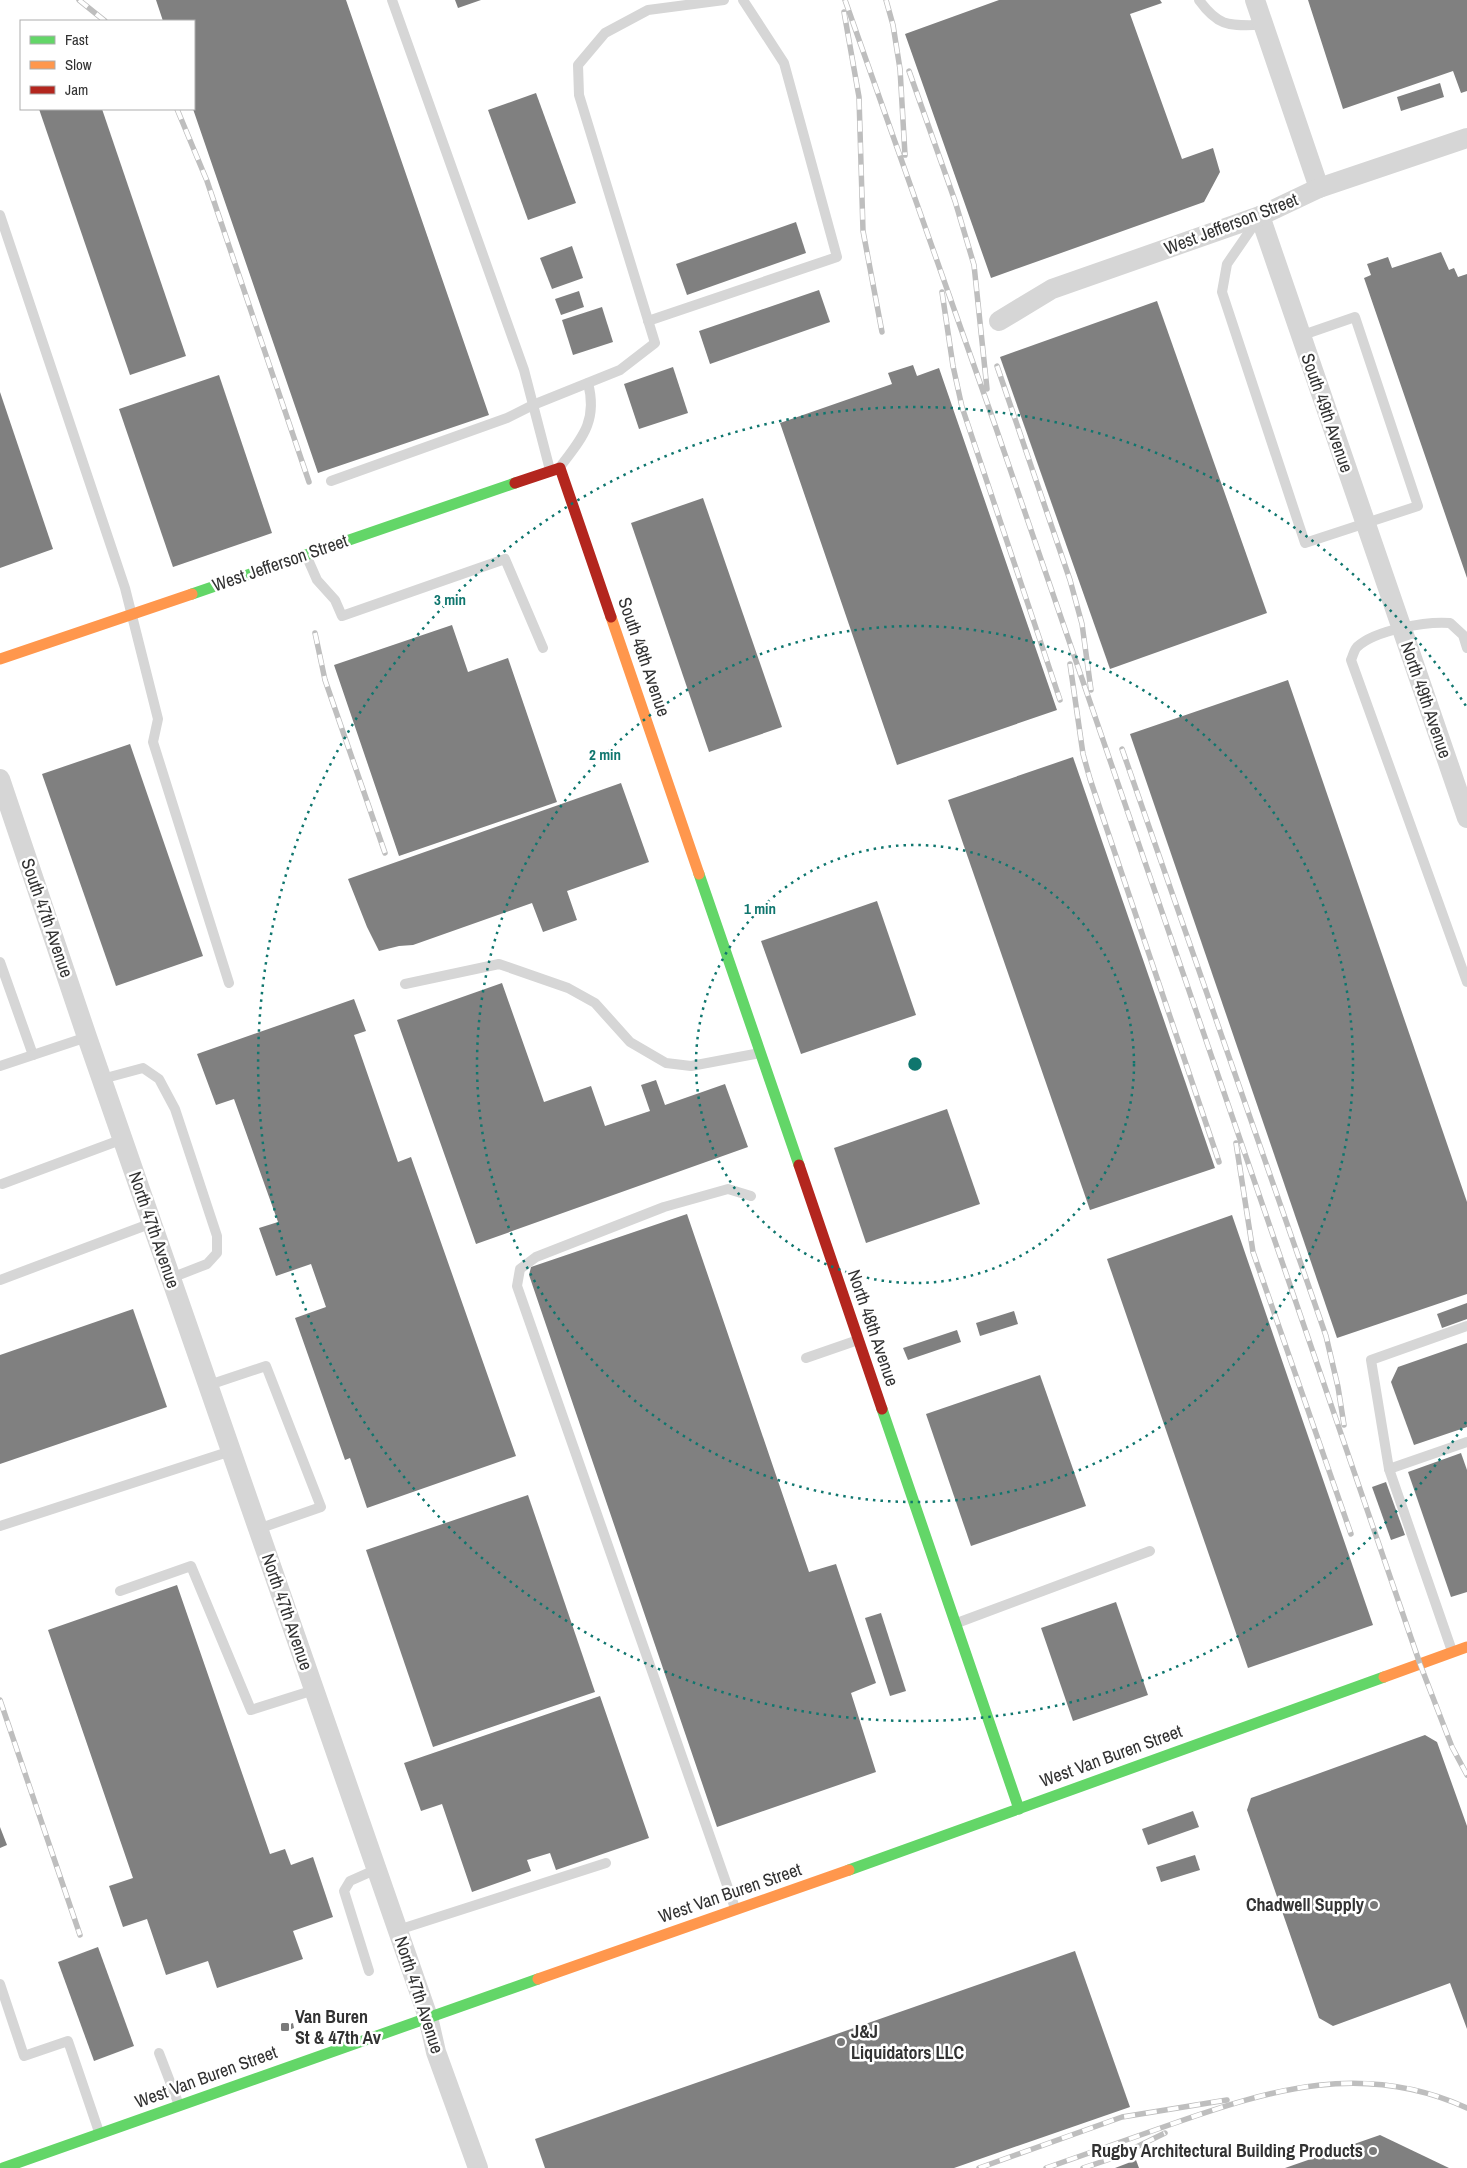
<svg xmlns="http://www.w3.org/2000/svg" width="1467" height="2168" font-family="'Archivo Narrow',sans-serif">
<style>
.building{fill:#808080}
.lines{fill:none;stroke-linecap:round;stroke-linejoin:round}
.lane{stroke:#d6d6d6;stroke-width:10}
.street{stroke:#d6d6d6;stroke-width:20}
.fast{stroke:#63d668;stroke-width:11}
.slow{stroke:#ff974d;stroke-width:11}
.jam{stroke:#b3261e;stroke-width:11}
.rail-casing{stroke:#bebebe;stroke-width:5.5}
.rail{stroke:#fff;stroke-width:4;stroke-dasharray:11;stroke-linecap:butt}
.ring{fill:none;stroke:#0f766e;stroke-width:2.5;stroke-dasharray:2.5 5}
.poi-dot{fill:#7a7a7a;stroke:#fff;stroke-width:2}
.labels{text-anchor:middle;stroke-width:5;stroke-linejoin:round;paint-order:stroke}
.street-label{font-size:18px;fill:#323232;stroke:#fff}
.poi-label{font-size:18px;font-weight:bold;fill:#323232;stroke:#fff;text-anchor:end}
.centre{fill:#0f766e;stroke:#fff;stroke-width:2.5}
.ring-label{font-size:15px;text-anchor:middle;font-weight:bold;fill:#0f766e;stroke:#fff;stroke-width:5;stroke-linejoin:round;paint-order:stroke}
</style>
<rect width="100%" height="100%" fill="#fff"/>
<!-- building -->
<g class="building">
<polygon points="156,0 346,0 489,415 318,473 193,109 194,21 163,21"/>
<polygon points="455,0 481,0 458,8"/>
<polygon points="999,0 1160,0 1162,3 1130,14 1182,159 1213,148 1220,172 1204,202 991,278 905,34"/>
<polygon points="1308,0 1467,0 1467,91 1461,93 1453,71 1343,109"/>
<polygon points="1440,83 1444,97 1401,111 1397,97"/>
<polygon points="536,93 576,203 528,220 488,110"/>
<polygon points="39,109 102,109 186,356 130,375"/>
<polygon points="796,222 806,253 687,295 676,264"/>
<polygon points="572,246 583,278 552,289 540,258"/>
<polygon points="1441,252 1449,270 1454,268 1458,277 1467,274 1467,578 1364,278 1371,275 1367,264 1388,257 1392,268"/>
<polygon points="819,290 830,322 710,364 699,331"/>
<polygon points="579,291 584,307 561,315 555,299"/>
<polygon points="1157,301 1267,613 1110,669 1000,357"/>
<polygon points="602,307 613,342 573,355 562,320"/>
<polygon points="913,365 917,376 939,368 1057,710 897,765 780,423 892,384 888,373"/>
<polygon points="673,367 688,413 639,429 624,384"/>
<polygon points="219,375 272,533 173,567 119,409"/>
<polygon points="0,392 53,549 0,568"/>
<polygon points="703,498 782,727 709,752 631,523"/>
<polygon points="452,625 468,672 508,658 557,802 399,856 334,665"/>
<polygon points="1288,680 1467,1202 1467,1294 1337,1338 1130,734"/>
<polygon points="130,744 203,956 116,986 42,774"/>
<polygon points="1073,757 1215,1168 1090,1210 948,800"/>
<polygon points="621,783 649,862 567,891 577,920 543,932 532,903 413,945 399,946 379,951 367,927 348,879"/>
<polygon points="877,901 916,1015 801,1054 761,941"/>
<polygon points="502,983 544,1102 591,1086 605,1126 650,1111 641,1085 656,1080 665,1105 725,1084 748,1147 476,1244 397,1020"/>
<polygon points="354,999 366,1031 354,1035 398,1162 411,1157 516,1456 367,1508 350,1458 345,1460 295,1318 326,1307 311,1264 276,1276 259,1228 278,1222 234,1099 216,1105 197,1054"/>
<polygon points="947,1109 980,1204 866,1243 834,1148"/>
<polygon points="687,1214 809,1572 836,1564 876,1683 851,1693 876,1772 717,1827 529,1275 531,1267"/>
<polygon points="1232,1215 1373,1625 1248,1668 1107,1259"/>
<polygon points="1467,1303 1467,1319 1442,1328 1437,1314"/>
<polygon points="133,1309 167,1407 0,1464 0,1355"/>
<polygon points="1014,1311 1018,1324 980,1336 976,1323"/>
<polygon points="957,1330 961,1342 908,1360 903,1348"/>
<polygon points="1467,1343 1467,1427 1414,1445 1391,1382 1398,1367"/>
<polygon points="1040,1375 1086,1506 971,1546 926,1414"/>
<polygon points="1461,1453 1467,1470 1467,1592 1451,1597 1408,1472"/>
<polygon points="1386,1482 1405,1535 1391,1540 1372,1487"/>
<polygon points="528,1495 595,1692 433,1747 366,1550"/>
<polygon points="177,1585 270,1854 285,1849 291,1865 313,1857 333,1917 293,1931 303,1959 217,1988 208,1961 166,1975 147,1919 123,1927 109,1886 133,1878 48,1630"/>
<polygon points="1116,1602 1148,1695 1073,1721 1041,1628"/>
<polygon points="881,1613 906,1691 890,1696 865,1618"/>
<polygon points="600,1696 649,1838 556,1870 550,1853 527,1860 531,1871 472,1892 442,1804 421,1811 404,1763"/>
<polygon points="1425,1735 1437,1742 1467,1826 1467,2029 1450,1983 1333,2026 1319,2018 1247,1810 1251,1798"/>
<polygon points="1193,1811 1199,1827 1148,1845 1142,1829"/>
<polygon points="0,1827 7,1845 0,1848"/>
<polygon points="1195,1855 1200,1870 1161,1882 1156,1867"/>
<polygon points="98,1947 134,2046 94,2061 58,1962"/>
<polygon points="1075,1951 1130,2107 954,2168 545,2168 535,2139"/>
<polygon points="293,2023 294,2028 284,2032 282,2027"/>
<polygon points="1380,2135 1449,2168 1285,2168"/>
<polygon points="1136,2160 1139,2168 1115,2168"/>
</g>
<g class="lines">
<!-- lane -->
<g class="lane">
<polyline points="392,0 524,370 550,470"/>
<path d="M1199,0C1220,29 1231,25 1264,25"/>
<polyline points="0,215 125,588 158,719 153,742 229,983"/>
<polyline points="1258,219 1227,264 1222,292 1305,543 1418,506 1355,317 1300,336"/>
<polyline points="648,321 837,257 784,63 743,0"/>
<path d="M560,467C582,438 598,421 588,383"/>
<polyline points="331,481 507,418 533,405 620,370 655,343 579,95 578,65 605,33 648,10 724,0"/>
<polyline points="306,555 317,580 335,600 342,616 505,559 543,648"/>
<path d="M1467,648L1463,635L1450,623C1427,621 1375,630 1357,647C1354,650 1353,656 1351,660L1467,982"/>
<polyline points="0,962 33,1055"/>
<polyline points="405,984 499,964 568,988 595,1003 630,1042 666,1063 691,1066 760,1053"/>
<polyline points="0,1066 87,1037"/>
<polyline points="102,1079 143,1068 159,1079 175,1109 217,1236 217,1253 207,1264 171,1278"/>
<polyline points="2,1184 123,1139"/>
<polyline points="0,1280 152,1223"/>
<polyline points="806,1358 858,1340"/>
<polyline points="209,1385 266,1366 321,1507 258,1529"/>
<polyline points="1389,1469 1467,1442"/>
<polyline points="0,1526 231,1451"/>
<polyline points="120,1591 191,1566 251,1710 314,1690"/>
<polyline points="957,1623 1150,1551"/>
<polyline points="1452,1651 1389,1469 1371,1360 1467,1326"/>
<polyline points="735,1908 517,1286 520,1269 536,1257 664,1207 728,1189 751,1196"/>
<polyline points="398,1930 606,1863"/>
<polyline points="369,1971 344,1891 350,1881 377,1869"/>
<polyline points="0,1984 24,2056 68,2041 99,2132"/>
<polyline points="159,2053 179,2105"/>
</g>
<!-- street -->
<g class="street">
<polyline points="1255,0 1319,188"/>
<polyline points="1260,216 1467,818"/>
<polyline points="999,321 1052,289 1260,216 1319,188 1467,138"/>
<polyline points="0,779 87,1037 428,2017 436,2052 478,2168"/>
</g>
<!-- fast -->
<g class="fast">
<polyline points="192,594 515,483"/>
<polyline points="699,874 799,1165"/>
<polyline points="882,1409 1019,1809"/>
<polyline points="849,1870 1384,1677"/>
<polyline points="3,2168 538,1979"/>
</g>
<!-- slow -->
<g class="slow">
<polyline points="611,617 699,874"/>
<polyline points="0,659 192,594"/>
<polyline points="1384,1677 1467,1647"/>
<polyline points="538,1979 849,1870"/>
</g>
<!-- jam -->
<g class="jam">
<polyline points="515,483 560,468 611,617"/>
<polyline points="799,1165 882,1409"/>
</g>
<defs>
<g id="rail">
<polyline points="79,0 105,21"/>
<polyline points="845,0 996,428 1420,1664 1452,1747 1467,1775"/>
<polyline points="886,0 893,25 900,69 905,155"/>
<polyline points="844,12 859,97 863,231 882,332"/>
<polyline points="909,71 955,201 974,265 987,389"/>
<polyline points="177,109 207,181 309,482"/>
<polyline points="942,292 953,366 962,407 1060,700"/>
<polyline points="997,366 1070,580 1082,624 1091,690"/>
<polyline points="315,633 325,680 385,853"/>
<polyline points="1070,664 1083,754 1090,779 1219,1162"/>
<polyline points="1122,749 1326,1336 1338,1387 1344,1425"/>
<polyline points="1236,1143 1253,1252 1351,1534"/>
<polyline points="0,1700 80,1935"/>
<polyline points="979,2168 1122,2117 1227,2100"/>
<path d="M1046,2168C1088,2153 1130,2139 1172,2124C1272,2089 1364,2061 1467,2108"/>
<polyline points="1083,2168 1116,2157 1165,2133"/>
</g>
</defs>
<!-- rail casing -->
<use href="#rail" class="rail-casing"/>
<!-- rail -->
<use href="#rail" class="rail"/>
</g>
<!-- distance rings -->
<g class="ring">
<circle cx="915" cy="1064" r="219"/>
<circle cx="915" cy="1064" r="438"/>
<path d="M1466 1422A657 657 0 1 1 1466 706"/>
</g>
<!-- markers -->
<g class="poi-dot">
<circle cx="1374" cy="1905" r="5"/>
<rect x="280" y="2022" width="10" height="10" rx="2.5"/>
<circle cx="841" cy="2042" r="5"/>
<circle cx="1373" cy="2151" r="5"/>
</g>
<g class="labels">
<!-- street labels -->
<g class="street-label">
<text transform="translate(1231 224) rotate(-21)" y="6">West Jefferson Street</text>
<text transform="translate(1327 413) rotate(71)" y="6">South 49th Avenue</text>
<text transform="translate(280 563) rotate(-19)" y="6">West Jefferson Street</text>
<text transform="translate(644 657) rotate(71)" y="6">South 48th Avenue</text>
<text transform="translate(1426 700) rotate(71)" y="6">North 49th Avenue</text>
<text transform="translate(47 918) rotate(71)" y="6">South 47th Avenue</text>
<text transform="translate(154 1230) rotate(71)" y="6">North 47th Avenue</text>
<text transform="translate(873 1328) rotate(71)" y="6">North 48th Avenue</text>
<text transform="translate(287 1612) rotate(71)" y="6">North 47th Avenue</text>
<text transform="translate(1111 1756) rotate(-20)" y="6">West Van Buren Street</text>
<text transform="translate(730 1893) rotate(-19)" y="6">West Van Buren Street</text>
<text transform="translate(419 1995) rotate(72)" y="6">North 47th Avenue</text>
<text transform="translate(206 2077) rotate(-20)" y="6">West Van Buren Street</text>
</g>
<!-- poi labels -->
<g class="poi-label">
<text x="1364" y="1911">Chadwell Supply</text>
<text x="295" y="2023" text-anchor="start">Van Buren<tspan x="295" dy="21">St &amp; 47th Av</tspan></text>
<text x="851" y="2038" text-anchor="start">J&amp;J<tspan x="851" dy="21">Liquidators LLC</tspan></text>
<text x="1363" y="2157">Rugby Architectural Building Products</text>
</g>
</g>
<circle cx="915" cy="1064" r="8" class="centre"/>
<g class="ring-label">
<text x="450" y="605">3 min</text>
<text x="605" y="760">2 min</text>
<text x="760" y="914">1 min</text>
</g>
<!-- legend -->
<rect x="20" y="20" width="175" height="90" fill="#ffffff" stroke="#adadad"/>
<rect x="30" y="36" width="25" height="8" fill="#63d668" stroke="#adadad"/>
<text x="65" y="45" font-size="15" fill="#323232">Fast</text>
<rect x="30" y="61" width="25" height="8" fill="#ff974d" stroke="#adadad"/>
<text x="65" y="70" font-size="15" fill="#323232">Slow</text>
<rect x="30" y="86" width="25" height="8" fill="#b3261e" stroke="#adadad"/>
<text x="65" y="95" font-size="15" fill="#323232">Jam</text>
</svg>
